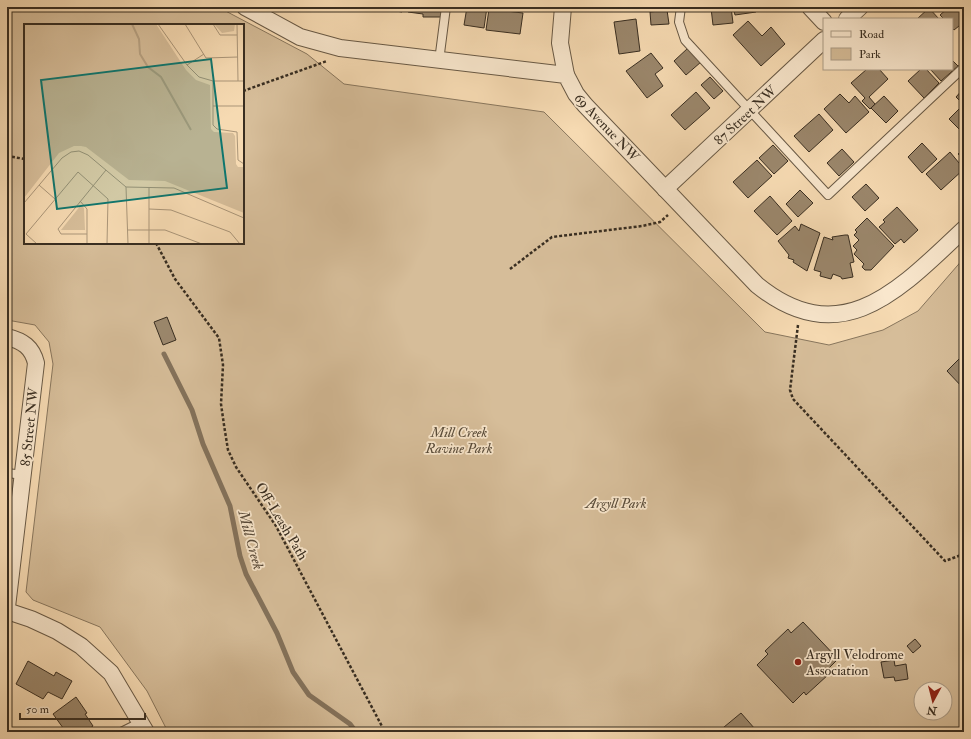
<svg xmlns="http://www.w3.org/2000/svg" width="971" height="739" font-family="'IM FELL Double Pica',serif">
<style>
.park{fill:#d6bd99;stroke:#88765d;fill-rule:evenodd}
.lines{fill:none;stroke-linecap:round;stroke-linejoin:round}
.stream{stroke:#84725b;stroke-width:5}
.building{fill:#9b876c;stroke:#392e21}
.lane-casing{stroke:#685945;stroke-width:10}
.street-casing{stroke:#685945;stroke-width:18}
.path{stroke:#392e21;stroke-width:2.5;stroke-dasharray:3 2;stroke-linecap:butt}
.lane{stroke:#f9e7cd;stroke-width:8}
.street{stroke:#f9e7cd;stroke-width:16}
.poi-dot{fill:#8f2418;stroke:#f9e7cd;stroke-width:1.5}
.labels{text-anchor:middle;stroke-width:3.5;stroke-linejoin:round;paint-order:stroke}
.street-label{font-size:14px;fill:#392e21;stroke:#f9e7cd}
.park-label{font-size:14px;font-style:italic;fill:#584b39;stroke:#f9e7cd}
.poi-label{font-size:14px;fill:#392e21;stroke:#f9e7cd;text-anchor:start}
.water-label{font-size:15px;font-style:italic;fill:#584a39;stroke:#f9e7cd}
.inset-river{fill:none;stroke:#b6a081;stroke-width:2}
.inset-road{fill:none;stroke:#aa9578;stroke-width:1}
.view{fill:#0f766e;fill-opacity:0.15;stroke:#0f766e;stroke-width:2}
.inset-edge{fill:none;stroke:#392e21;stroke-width:2}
</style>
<rect width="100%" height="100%" fill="#f6dab2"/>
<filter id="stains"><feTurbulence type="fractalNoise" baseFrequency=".005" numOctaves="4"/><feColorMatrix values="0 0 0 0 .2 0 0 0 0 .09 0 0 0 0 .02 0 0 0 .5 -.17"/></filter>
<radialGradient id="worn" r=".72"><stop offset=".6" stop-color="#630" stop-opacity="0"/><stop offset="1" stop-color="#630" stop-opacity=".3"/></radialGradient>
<!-- park -->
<path class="park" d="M7,7H218L307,54L344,84L544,112L765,332L829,345L883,330L918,311L964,258V732H168L147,691L100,627L33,600L26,592L53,364L49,342L35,325L7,320ZM25,25H243V243H25ZM921,689H945V713H921Z"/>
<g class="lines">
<!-- stream -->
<polyline class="stream" points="164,354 192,410 203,444 230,506 240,556 246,574 277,633 293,672 309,695 350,724 356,732"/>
</g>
<!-- building -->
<g class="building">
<polygon points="371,7 403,7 402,12"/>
<polygon points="409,7 443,7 442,17 423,17 423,14 408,12"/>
<polygon points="467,7 487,7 484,28 464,25"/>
<polygon points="731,7 733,23 713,25 711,8"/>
<polygon points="733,7 755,7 756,12 735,15"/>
<polygon points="946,7 964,7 964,22 954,30 952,28 952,19 944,19 940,15 948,8"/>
<polygon points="929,8 939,19 917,19"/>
<polygon points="489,9 523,13 520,34 486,30"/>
<polygon points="667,10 669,24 651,25 650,12"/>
<polygon points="636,19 640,51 619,54 614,22"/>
<polygon points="748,21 762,36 771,27 785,44 761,66 733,35"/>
<polygon points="688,48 701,62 686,75 674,61"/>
<polygon points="651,53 663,68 655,74 663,86 647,98 626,71"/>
<polygon points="952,60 958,66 941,81 930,69 952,69"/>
<polygon points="867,69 879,69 888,79 869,97 875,104 870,109 862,101 865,98 851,83"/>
<polygon points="921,69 926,69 939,83 924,98 908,81"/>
<polygon points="710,77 723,91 714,99 701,85"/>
<polygon points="964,88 964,105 956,97"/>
<polygon points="696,92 710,108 685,130 671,115"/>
<polygon points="840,94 849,103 855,96 869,112 846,133 824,109"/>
<polygon points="884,96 898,111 886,123 871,108"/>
<polygon points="961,107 964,109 964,131 962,132 949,119"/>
<polygon points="819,114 833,130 809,152 794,136"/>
<polygon points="922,143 937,159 922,173 908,157"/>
<polygon points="773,145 788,161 774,174 759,158"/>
<polygon points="964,148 964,159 958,154"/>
<polygon points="842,149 854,162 839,176 827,163"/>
<polygon points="950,152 964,169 941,190 926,174"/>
<polygon points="757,160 772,176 748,198 733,182"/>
<polygon points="866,184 879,198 865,211 852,197"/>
<polygon points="800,190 813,203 798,217 786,204"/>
<polygon points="770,196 792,221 777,235 754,211"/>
<polygon points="897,207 918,230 904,243 901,239 895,244 879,227 885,222 883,220"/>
<polygon points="867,218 894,246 871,270 865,270 862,267 864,264 854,254 857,250 853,246 859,240 854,235 857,232 855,230"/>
<polygon points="801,224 820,233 807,271 793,262 794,260 788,258 789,255 778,241 795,226 799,231"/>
<polygon points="845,235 848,235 854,262 850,263 853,277 842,279 841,277 833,274 831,279 820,276 821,272 814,270 824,237 833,240 832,237"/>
<polygon points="167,317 176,340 163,345 154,322"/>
<polygon points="964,354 964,389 947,371"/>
<polygon points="803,622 838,659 826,671 829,674 806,695 804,692 793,703 757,665 768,654 765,651 788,629 791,633"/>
<polygon points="915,639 921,646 913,653 907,646"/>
<polygon points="894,660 895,666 906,664 908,679 895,681 894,677 884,678 881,662"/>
<polygon points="28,661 54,676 56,672 72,681 62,699 48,692 43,699 16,684"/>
<polygon points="76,697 87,713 85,714 93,726 85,732 66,732 53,714"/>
<polygon points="741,713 755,729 751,732 718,732"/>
</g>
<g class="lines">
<defs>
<g id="lane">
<polyline points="681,7 679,22 685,40 828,195 964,67"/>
<polyline points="439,61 446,7"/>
<polyline points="7,473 24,475"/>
<polyline points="121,732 141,722"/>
</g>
<g id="street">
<path d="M245,7L300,37L340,48L566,75L576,94L585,105L757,285C842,354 901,288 964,229"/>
<polyline points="563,7 560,43 566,75"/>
<polyline points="810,7 824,22"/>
<polyline points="847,19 860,7"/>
<polyline points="665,189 824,40"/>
<path d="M7,337C23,341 32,347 36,363L7,607"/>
<polyline points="7,611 31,619 57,631 81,646 111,673 146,732"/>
</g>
</defs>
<!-- lane casing -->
<use href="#lane" class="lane-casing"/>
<!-- street casing -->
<use href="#street" class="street-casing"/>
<!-- path -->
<g class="path">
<polyline points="243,91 327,61"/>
<polyline points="7,156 25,159"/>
<polyline points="156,243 175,279 219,338 223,365 221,404 224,425 228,450 236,467 276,526 385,732"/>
<polyline points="510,269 552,237 642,226 660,222 668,215"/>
<polyline points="798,325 790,390 793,399 945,561 964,554"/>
</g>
<!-- lane -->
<use href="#lane" class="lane"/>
<!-- street -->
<use href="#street" class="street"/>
</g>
<!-- markers -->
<circle class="poi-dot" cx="798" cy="662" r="4"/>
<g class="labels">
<!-- street labels -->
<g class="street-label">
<text transform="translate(745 115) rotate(-43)" y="5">87 Street NW</text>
<text transform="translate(607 127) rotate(47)" y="5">69 Avenue NW</text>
<text transform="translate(29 427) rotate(-84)" y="5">85 Street NW</text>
<text transform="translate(282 521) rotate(59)" y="5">Off-Leash Path</text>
</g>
<!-- park labels -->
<g class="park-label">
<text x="459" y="437">Mill Creek<tspan x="459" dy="16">Ravine Park</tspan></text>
<text x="616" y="508">Argyll Park</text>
</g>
<!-- poi labels -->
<g class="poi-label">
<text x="806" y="659">Argyll Velodrome<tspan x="806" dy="16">Association</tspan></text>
</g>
<!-- water labels -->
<g class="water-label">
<text transform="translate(251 540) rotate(75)" y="5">Mill Creek</text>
</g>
</g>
<!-- overview -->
<g transform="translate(24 24)">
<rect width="220" height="220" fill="#f6dab2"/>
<path d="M57,181L60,184L61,206H37Z" fill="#d6bd99"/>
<path d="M0,0H132L162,46L172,56L186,61L187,105L190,108L209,109L211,112L212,140L214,143H220V189L141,157L105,156L62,123L57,122H50L35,129L0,174ZM190,0H211L210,7L198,9Z" fill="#d6bd99"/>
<path class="inset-river" d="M108,0L115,15L116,30L124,43L137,53L167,106"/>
<path class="inset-road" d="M134,0L163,41L175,53L189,57H220M161,0L182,34L214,33M189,0L196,11H213M213,0L214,57M163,41L180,30M189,57V101L193,105L213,108L214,136L220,140M189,82H220M15,161L31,175M102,163L104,220M125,163V220M56,177L63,185V220M0,179L38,134L47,128L55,127L64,131L102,163L150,164L220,194M125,185L147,186L206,208L216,220M104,206H141L178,220M63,210H37L34,205L82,146M13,220L2,210L54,148L84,175L83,220"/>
<path class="view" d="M187,35L203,164L33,185L17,56Z"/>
<rect width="220" height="220" class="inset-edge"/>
</g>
<!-- margin -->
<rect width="971" height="739" fill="none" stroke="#f6dab2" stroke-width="24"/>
<rect x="8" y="8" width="955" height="723" fill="none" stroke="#392e21" stroke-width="2"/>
<rect x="12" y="12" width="947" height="715" fill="none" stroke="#392e21"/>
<!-- legend -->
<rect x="823" y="18" width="130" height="52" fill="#f9e7cd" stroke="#ac9d88"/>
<rect x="831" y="31" width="20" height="6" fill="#f9e7cd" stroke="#ac9d88"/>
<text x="859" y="38" font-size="12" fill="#392e21">Road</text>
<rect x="831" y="48" width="20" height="12" fill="#d6bd99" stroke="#ac9d88"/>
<text x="859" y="58" font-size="12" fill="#392e21">Park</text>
<!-- north arrow -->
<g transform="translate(933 701) rotate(187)"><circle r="19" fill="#f9e7cd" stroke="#ac9d88"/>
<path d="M0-3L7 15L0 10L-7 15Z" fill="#8f2418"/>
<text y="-6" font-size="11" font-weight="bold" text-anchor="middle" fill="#392e21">N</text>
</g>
<!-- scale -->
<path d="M20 713v6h125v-6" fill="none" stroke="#392e21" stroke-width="2"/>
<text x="26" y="713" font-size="12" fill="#392e21" stroke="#f9e7cd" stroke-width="3" paint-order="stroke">50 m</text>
<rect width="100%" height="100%" filter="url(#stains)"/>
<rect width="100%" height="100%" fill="url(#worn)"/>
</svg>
